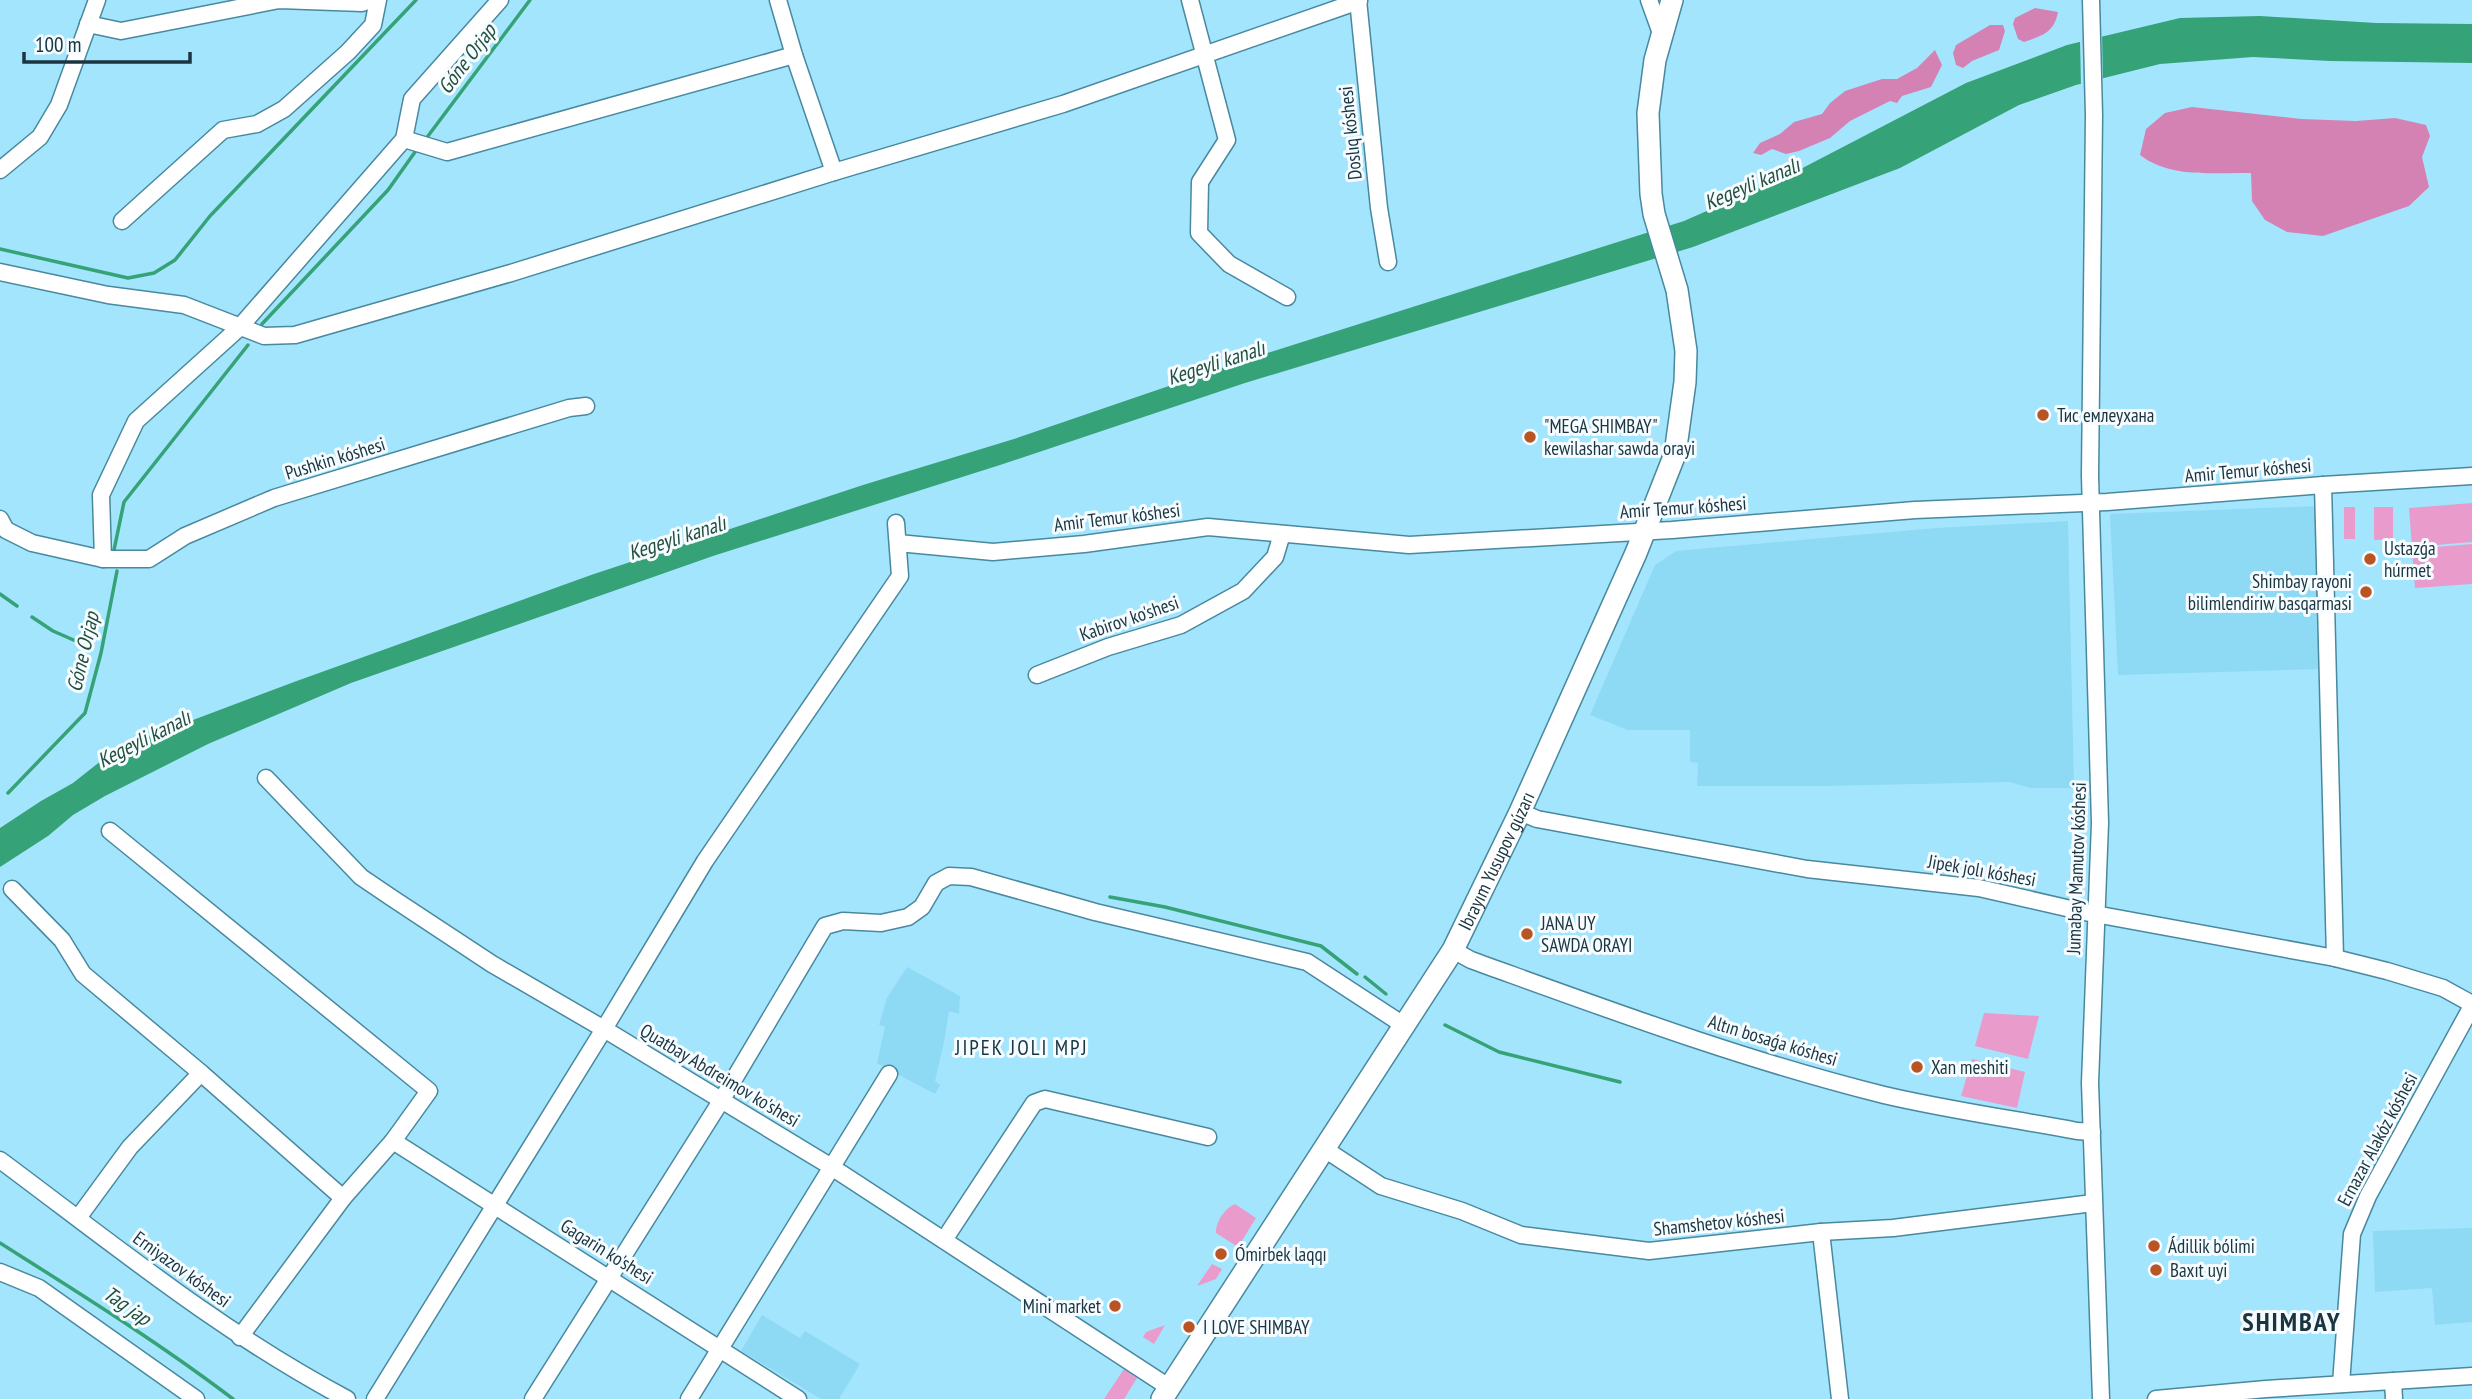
<svg xmlns="http://www.w3.org/2000/svg" width="2472" height="1399" font-family="'PT Sans Narrow',sans-serif">
<style>
.built{fill:#8ed9f4}
.green{fill:#e99ccb}
.forest{fill:#d482b4}
.water{fill:#35a277}
.pier{fill:#a4e5fe}
.lines{fill:none;stroke-linecap:round;stroke-linejoin:round}
.stream{stroke:#35a277;stroke-width:3.5}
.minor-casing{stroke:#48899f;stroke-width:19}
.major-casing{stroke:#48899f;stroke-width:24}
.minor{stroke:#fff;stroke-width:16}
.major{stroke:#fff;stroke-width:21}
.poi-dot{fill:#b95425;stroke:#f6fcff;stroke-width:2.5}
.labels{text-anchor:middle;stroke-width:6;stroke-linejoin:round;paint-order:stroke}
.street-label{font-size:19px;fill:#1a353f;stroke:#f6fcff}
.poi-label{font-size:19px;fill:#1a353f;stroke:#f6fcff;text-anchor:start}
.water-label{font-size:21px;font-style:italic;fill:#234f3c;stroke:#f6fcff}
.neighbourhood-label{font-size:21px;letter-spacing:2px;fill:#1a353f;stroke:#f6fcff}
.district-label{font-size:26px;font-weight:bold;letter-spacing:2px;fill:#1a353f;stroke:#f6fcff}
</style>
<rect width="100%" height="100%" fill="#a4e5fe"/>
<!-- built -->
<g class="built">
<polygon points="2317,506 2321,669 2118,675 2110,514"/>
<polygon points="2068,521 2074,788 2030,788 2010,782 1824,786 1697,786 1698,763 1690,762 1690,730 1628,730 1590,715 1655,565 1676,551 1936,528"/>
<polygon points="907,967 960,996 959,1014 949,1011 944,1042 935,1081 940,1085 935,1094 877,1063 885,1027 879,1025 887,998"/>
<polygon points="2472,1228 2472,1322 2435,1325 2432,1288 2375,1292 2373,1231"/>
<polygon points="762,1315 800,1338 805,1331 860,1364 839,1399 821,1399 741,1351"/>
</g>
<!-- green -->
<g class="green">
<polygon points="2472,503 2472,542 2412,547 2409,508"/>
<rect x="2344" y="507" width="11" height="32"/>
<polygon points="2374,507 2393,507 2393,539 2374,540"/>
<polygon points="2472,544 2472,584 2415,588 2412,549"/>
<polygon points="1984,1013 2039,1016 2028,1059 1975,1046"/>
<polygon points="1972,1059 2025,1072 2017,1108 1961,1096"/>
<path d="M1235,1204L1256,1218L1238,1247L1216,1233C1215,1223 1225,1208 1235,1204Z"/>
<polygon points="1212,1264 1222,1269 1216,1279 1197,1286"/>
<polygon points="1165,1325 1154,1344 1143,1337 1146,1332"/>
<polygon points="1124,1369 1137,1378 1124,1399 1104,1399"/>
</g>
<!-- forest -->
<g class="forest">
<path d="M2035,8L2058,12C2054,33 2043,35 2024,42L2018,39L2013,24L2015,18Z"/>
<polygon points="1990,25 2003,25 2005,31 1999,50 1972,61 1963,68 1956,65 1953,53 1956,45"/>
<polygon points="1935,50 1942,65 1931,87 1902,96 1897,103 1890,101 1850,121 1830,138 1799,151 1786,154 1772,149 1761,155 1753,153 1760,143 1780,134 1794,122 1822,114 1830,103 1845,91 1882,79 1897,79 1917,68"/>
<path d="M2192,107L2301,119L2356,121L2395,118L2426,125L2430,136L2422,157L2429,187L2409,206L2323,236L2287,232L2265,220L2252,201L2251,173C2214,172 2171,179 2140,155L2146,129L2165,113Z"/>
</g>
<!-- water -->
<polygon class="water" points="2260,16 2376,23 2472,24 2472,63 2330,61 2253,57 2160,64 2076,85 2019,105 1900,168 1693,247 1245,383 1000,465 713,556 351,683 208,744 105,796 73,815 48,836 0,867 0,828 41,801 73,783 116,749 294,682 591,575 863,485 1014,439 1242,361 1684,221 1791,174 1966,83 2067,45 2180,18"/>
<!-- pier -->
<polygon class="pier" points="2102,34 2103,82 2081,87 2080,39"/>
<g class="lines">
<!-- stream -->
<g class="stream">
<polyline points="428,136 530,0"/>
<polyline points="0,249 128,278 154,273 175,260 210,216 416,0"/>
<polyline points="262,324 388,190 415,152"/>
<polyline points="114,550 124,502 248,345"/>
<polyline points="0,594 17,606"/>
<polyline points="32,617 53,631 85,645"/>
<polyline points="8,793 85,713 101,653 117,571"/>
<polyline points="1110,897 1165,907 1321,946 1357,974"/>
<polyline points="1365,977 1386,994"/>
<polyline points="1445,1025 1499,1052 1620,1082"/>
<path d="M0,1243C79,1293 158,1342 233,1399"/>
</g>
<defs>
<g id="minor">
<polyline points="778,0 794,55 834,172"/>
<polyline points="1190,0 1227,140 1200,182 1199,233 1229,264 1287,297"/>
<polyline points="1358,0 1379,208 1388,262"/>
<polyline points="1649,0 1662,36"/>
<polyline points="2091,0 2094,115 2090,476 2100,823 2090,1083 2101,1399"/>
<polyline points="88,24 121,31 279,0 362,3 371,0"/>
<polyline points="404,139 447,152 794,55"/>
<polyline points="0,170 40,137 59,105 97,0"/>
<polyline points="122,221 223,130 257,124 284,109 348,52 373,25 378,0"/>
<polyline points="0,272 108,295 184,305 264,336 295,335 511,273 834,172 1063,104 1359,1"/>
<polyline points="2323,485 2335,958"/>
<polyline points="0,519 6,530 32,543 103,559 149,559 185,536 274,498 569,408 586,406"/>
<polyline points="898,543 993,552 1084,544 1208,527 1409,545 1672,530 1915,510 2107,502 2323,485 2472,476"/>
<polyline points="103,559 101,495 136,421 239,328 404,139 412,99 500,0"/>
<polyline points="1037,675 1108,647 1181,625 1243,591 1275,557 1282,534"/>
<polyline points="266,778 361,877 392,898 492,964 604,1029 830,1166 1170,1388"/>
<polyline points="1520,812 1537,819 1807,869 1979,888 2084,912 2335,958 2387,971 2443,988 2472,1004"/>
<polyline points="110,831 429,1091 393,1141 343,1198 240,1337"/>
<polyline points="12,889 62,940 83,974 201,1073 343,1198"/>
<path d="M1453,950L1471,960C1607,1009 1743,1060 1884,1095C1948,1110 2013,1119 2077,1131L2092,1132"/>
<polyline points="393,1141 798,1399"/>
<polyline points="1326,1150 1381,1186 1462,1211 1521,1235 1649,1251 1821,1232 1893,1228 2093,1203"/>
<path d="M0,1160C113,1244 222,1333 347,1399"/>
<polyline points="78,1218 130,1147 201,1073"/>
<polyline points="1821,1232 1840,1399"/>
<polyline points="944,1240 1034,1103 1045,1099 1208,1137"/>
<polyline points="0,1272 39,1288 196,1399"/>
<polyline points="2393,1381 2394,1399"/>
<polyline points="2341,1384 2352,1234 2368,1196 2472,1006"/>
<polyline points="375,1399 604,1029 705,861 900,576 896,523"/>
<polyline points="533,1399 721,1101 825,926 843,921 881,923 908,917 922,907 936,883 949,876 971,877 1095,912 1307,962 1405,1026"/>
<polyline points="689,1399 889,1074"/>
<polyline points="2156,1399 2266,1389 2472,1376"/>
</g>
<g id="major">
<path id="s1" d="M1162,1399L1453,950L1520,812L1636,553L1675,454L1685,382L1686,351L1677,290L1654,214L1651,194L1648,113L1655,60L1672,0"/>
</g>
</defs>
<!-- minor casing -->
<use href="#minor" class="minor-casing"/>
<!-- major casing -->
<use href="#major" class="major-casing"/>
<!-- minor -->
<use href="#minor" class="minor"/>
<!-- major -->
<use href="#major" class="major"/>
</g>
<!-- markers -->
<g class="poi-dot">
<circle cx="2043" cy="415" r="7"/>
<circle cx="1530" cy="437" r="7"/>
<circle cx="2370" cy="559" r="7"/>
<circle cx="2366" cy="592" r="7"/>
<circle cx="1527" cy="934" r="7"/>
<circle cx="1917" cy="1067" r="7"/>
<circle cx="2154" cy="1246" r="7"/>
<circle cx="1221" cy="1254" r="7"/>
<circle cx="2156" cy="1270" r="7"/>
<circle cx="1115" cy="1306" r="7"/>
<circle cx="1189" cy="1327" r="7"/>
</g>
<g class="labels">
<!-- street labels -->
<g class="street-label">
<text transform="translate(1350 133) rotate(-96)" y="7">Doslıq kóshesi</text>
<text transform="translate(335 458) rotate(-17)" y="7">Pushkin kóshesi</text>
<text transform="translate(2248 470) rotate(-5)" y="7">Amir Temur kóshesi</text>
<text transform="translate(1683 507) rotate(-4)" y="7">Amir Temur kóshesi</text>
<text transform="translate(1117 517) rotate(-7)" y="7">Amir Temur kóshesi</text>
<text transform="translate(1129 618) rotate(-19)" y="7">Kabirov ko'shesi</text>
<text dy="7" stroke="none"><textPath href="#s1" startOffset="634">Ibrayım Yusupov gúzarı</textPath></text>
<text transform="translate(2076 868) rotate(-88)" y="7">Jumabay Mamutov kóshesi</text>
<text transform="translate(1982 870) rotate(10)" y="7">Jipek jolı kóshesi</text>
<text transform="translate(1773 1040) rotate(17)" y="7">Altın bosaǵa kóshesi</text>
<text transform="translate(720 1075) rotate(31)" y="7">Quatbay Abdreimov ko'shesi</text>
<text transform="translate(2377 1139) rotate(-62)" y="7">Ernazar Alakóz kóshesi</text>
<text transform="translate(1719 1222) rotate(-6)" y="7">Shamshetov kóshesi</text>
<text transform="translate(607 1251) rotate(32)" y="7">Gagarin ko'shesi</text>
<text transform="translate(182 1269) rotate(36)" y="7">Erniyazov kóshesi</text>
</g>
<!-- poi labels -->
<g class="poi-label">
<text x="2057" y="422">Тис емлеухана</text>
<text x="1544" y="433">"MEGA SHIMBAY"<tspan x="1544" dy="22">kewilashar sawda orayi</tspan></text>
<text x="2384" y="555">Ustazǵa<tspan x="2384" dy="22">húrmet</tspan></text>
<text x="2352" y="588" text-anchor="end">Shimbay rayoni<tspan x="2352" dy="22">bilimlendiriw basqarmasi</tspan></text>
<text x="1541" y="930">JANA UY<tspan x="1541" dy="22">SAWDA ORAYI</tspan></text>
<text x="1931" y="1074">Xan meshiti</text>
<text x="2168" y="1253">Ádillik bólimi</text>
<text x="1235" y="1261">Ómirbek laqqı</text>
<text x="2170" y="1277">Baxıt uyi</text>
<text x="1101" y="1313" text-anchor="end">Mini market</text>
<text x="1203" y="1334">I LOVE SHIMBAY</text>
</g>
<!-- water labels -->
<g class="water-label">
<text transform="translate(467 59) rotate(-53)" y="7">Góne Orjap</text>
<text transform="translate(1752 184) rotate(-23)" y="7">Kegeyli kanalı</text>
<text transform="translate(1216 363) rotate(-18)" y="7">Kegeyli kanalı</text>
<text transform="translate(677 538) rotate(-18)" y="7">Kegeyli kanalı</text>
<text transform="translate(83 652) rotate(-77)" y="7">Góne Orjap</text>
<text transform="translate(144 739) rotate(-27)" y="7">Kegeyli kanalı</text>
<text transform="translate(127 1306) rotate(35)" y="7">Tag jap</text>
</g>
<!-- neighbourhood labels -->
<g class="neighbourhood-label">
<text x="1022" y="1055">JIPEK JOLI MPJ</text>
</g>
<!-- district labels -->
<g class="district-label">
<text x="2292" y="1331">SHIMBAY</text>
</g>
</g>
<!-- scale -->
<path d="M24 52v10h166v-10" fill="none" stroke="#1a353f" stroke-width="3.5"/>
<text x="35" y="52" font-size="21" fill="#1a353f" stroke="#f6fcff" stroke-width="5" paint-order="stroke">100 m</text>
</svg>
